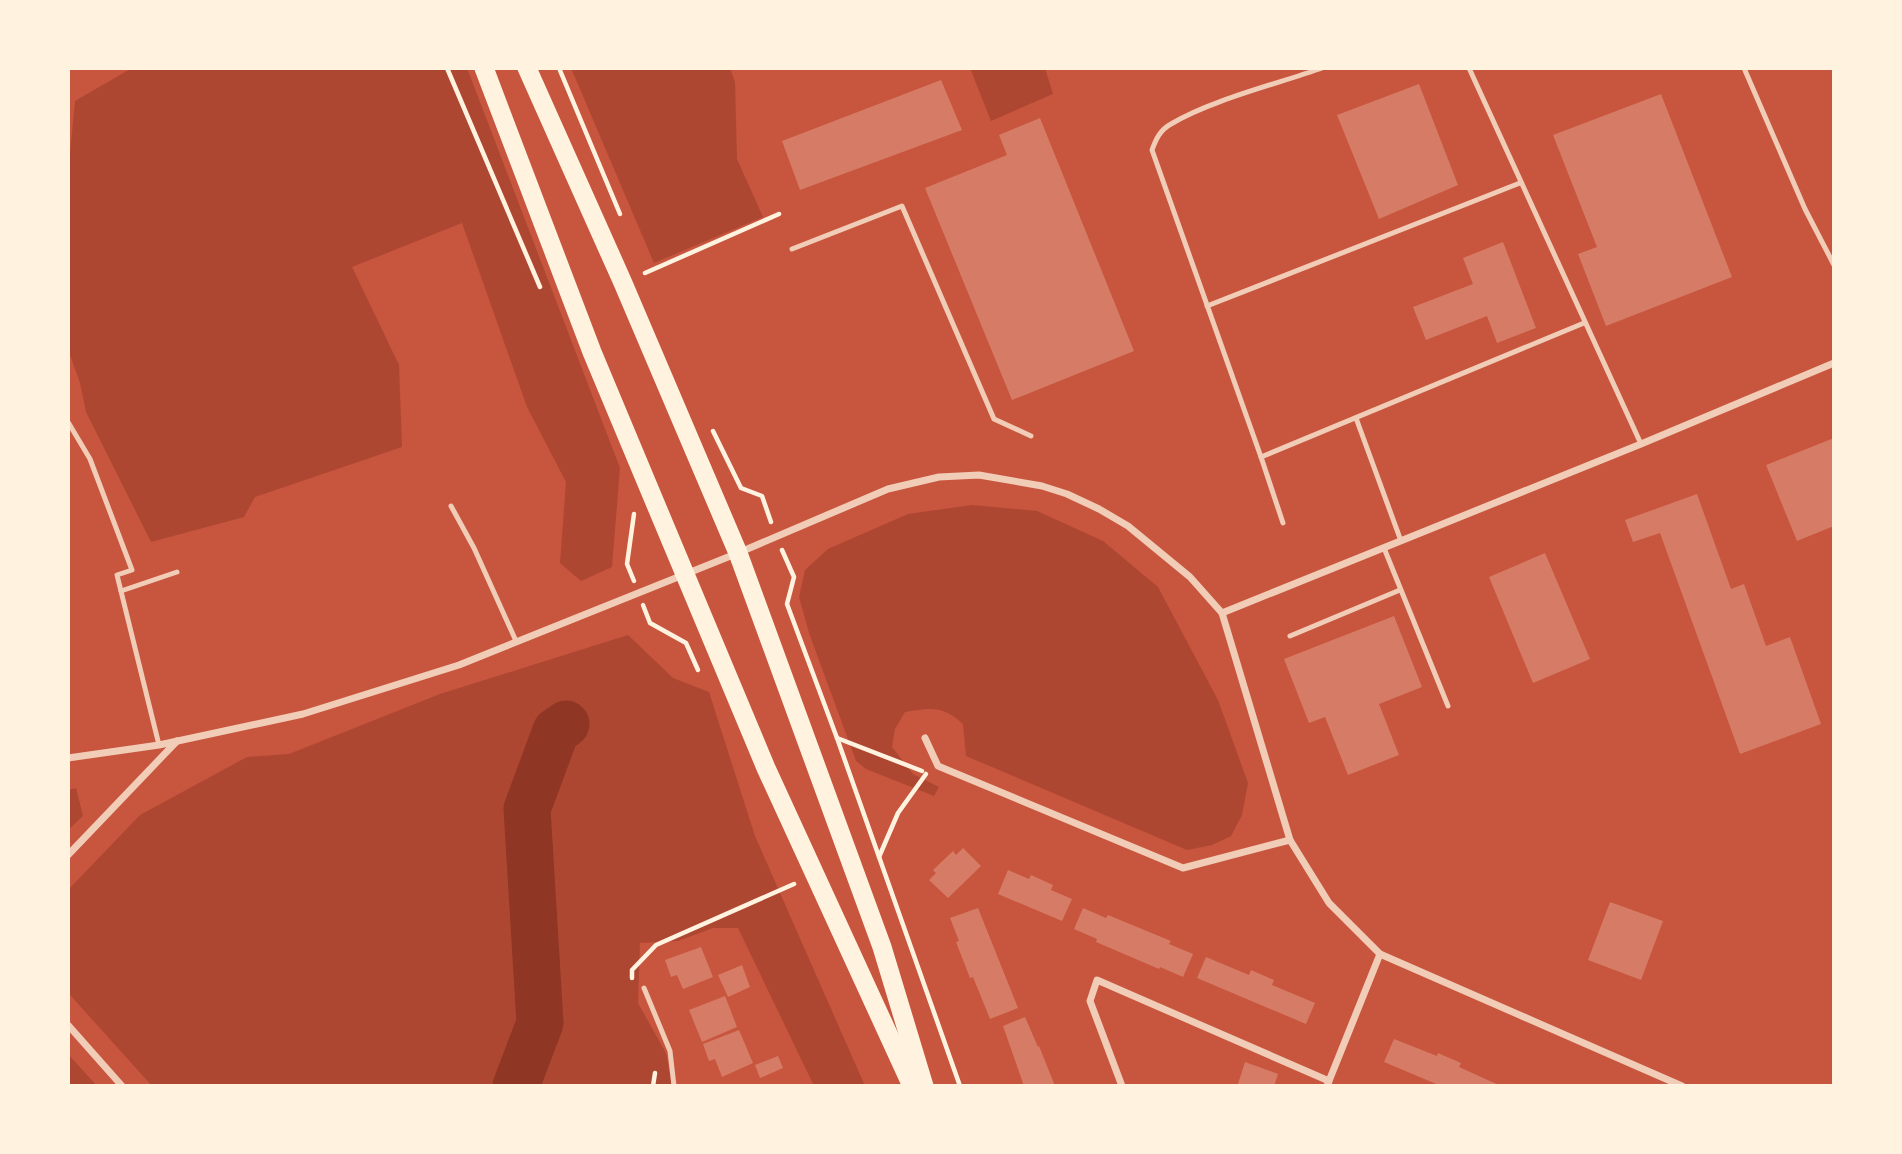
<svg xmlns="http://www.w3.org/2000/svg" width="1902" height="1154" font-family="'IBM Plex Sans',sans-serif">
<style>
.green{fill:#ae4732}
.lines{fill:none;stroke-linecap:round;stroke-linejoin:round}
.river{stroke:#8f3625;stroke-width:47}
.building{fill:#d67c66}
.path{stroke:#fff3e0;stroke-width:4.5}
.service{stroke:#f1ccb7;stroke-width:5}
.minor{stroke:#f1ccb7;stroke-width:7}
.trunk{stroke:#fff3e0;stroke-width:19}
</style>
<rect width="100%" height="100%" fill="#c8553d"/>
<!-- green -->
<g class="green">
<polygon points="132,68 467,68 620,468 612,567 581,581 560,563 566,482 527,407 462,223 352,267 399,365 402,447 255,497 244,517 151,542 86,412 80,383 68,349 68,174 75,101"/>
<polygon points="571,68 730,68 735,82 737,159 763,217 654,263"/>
<polygon points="970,68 1045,68 1053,94 991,121"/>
<path d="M972,505L1037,511L1103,541L1158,587L1218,700L1248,783L1242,815L1231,836L1212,845L1187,850L966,756L963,724C942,705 932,708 905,712L895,729L892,747L913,774L939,787L934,796L866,769L856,761L809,633L799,597L805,570L828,549L908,514Z"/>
<polygon points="628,635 673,678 709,692 755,836 865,1086 814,1086 738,928 713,928 678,941 640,943 638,1003 666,1053 672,1086 152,1086 71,996 68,991 68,890 140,815 247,757 289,754 440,694"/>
<polygon points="76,788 83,816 68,830 68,790"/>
<polygon points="68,1054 97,1086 68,1086"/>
</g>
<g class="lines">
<!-- river -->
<polyline class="river" points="516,1086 540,1023 527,809 556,731 566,724"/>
</g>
<!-- building -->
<g class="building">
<polygon points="941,80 962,130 800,190 782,141"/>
<polygon points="1419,84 1458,185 1379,219 1337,115"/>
<polygon points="1661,94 1732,277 1606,326 1578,254 1597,247 1553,135"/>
<polygon points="1040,118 1134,351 1012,400 925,188 1007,155 999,135"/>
<polygon points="1503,242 1536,328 1497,343 1487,316 1426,340 1413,307 1473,284 1463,258"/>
<polygon points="1834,438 1834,526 1797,541 1766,465"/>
<polygon points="1697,494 1731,589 1744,584 1766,646 1790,637 1821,724 1740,754 1660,533 1633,542 1625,520"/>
<polygon points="1545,553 1590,659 1533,683 1489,577"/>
<polygon points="1394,616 1422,687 1379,704 1399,755 1348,775 1325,717 1309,723 1284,659"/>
<polygon points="963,848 981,866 948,898 929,880 936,873 933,870 953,851 956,855"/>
<polygon points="1008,870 1029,879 1031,875 1053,885 1051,890 1072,899 1062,921 998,894"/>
<polygon points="1610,902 1663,921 1641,980 1588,960"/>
<polygon points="978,908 1018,1008 990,1019 973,977 970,978 956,942 959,941 950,918"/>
<polygon points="1083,908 1106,918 1108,915 1171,941 1169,944 1193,954 1183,977 1160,967 1159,969 1096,942 1097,939 1074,929"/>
<polygon points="701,947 713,977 683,989 677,975 671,977 665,960"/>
<polygon points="1206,957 1249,975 1251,970 1274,980 1272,985 1315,1003 1306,1024 1197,978"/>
<polygon points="742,965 750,987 728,997 718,975"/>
<polygon points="725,996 737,1027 702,1042 689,1010"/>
<polygon points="1025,1017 1038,1047 1039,1046 1055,1086 1024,1086 1003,1026"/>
<polygon points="739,1030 753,1063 722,1077 715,1059 709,1061 703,1044"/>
<polygon points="1394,1039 1437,1056 1438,1053 1461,1063 1459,1067 1501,1086 1441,1086 1384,1062"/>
<polygon points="778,1056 783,1068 760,1078 755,1065"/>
<polygon points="1245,1062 1278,1074 1274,1086 1238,1084"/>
</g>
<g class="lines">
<!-- path -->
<g class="path">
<polyline points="447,68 540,287"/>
<polyline points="559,68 620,214"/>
<polyline points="645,273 779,214"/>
<polyline points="713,431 741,488 762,496 771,522"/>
<polyline points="782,550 794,577 787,604 837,738 960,1086"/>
<polyline points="634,581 627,564 634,514"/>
<polyline points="643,605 650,623 686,643 698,670"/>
<polyline points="837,738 922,771"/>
<polyline points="879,857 898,813 926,774"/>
<polyline points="632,978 632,970 656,945 794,884"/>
<polyline points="653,1086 655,1073"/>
</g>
<!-- service -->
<g class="service">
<path d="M1322,68C1277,84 1211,100 1171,124C1160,130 1156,139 1152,150L1261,457L1584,323"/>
<polyline points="1469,68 1641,444"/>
<polyline points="1744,68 1805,209 1834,265"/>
<polyline points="792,249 902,206 994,419 1031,436"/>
<polyline points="1207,306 1520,183"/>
<polyline points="1356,418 1401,541"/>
<polyline points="68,422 90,459 132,570 117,575 159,745"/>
<polyline points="1261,457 1283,523"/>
<polyline points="451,506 474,548 516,641"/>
<polyline points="1384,548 1448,706"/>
<polyline points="121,591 177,572"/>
<polyline points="1290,636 1400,590"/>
<polyline points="644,988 670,1051 674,1086"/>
</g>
<!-- minor -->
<g class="minor">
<polyline points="1222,613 1641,444 1834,363"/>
<polyline points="925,738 938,766 1183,868 1290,840"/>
<polyline points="68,758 159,745 303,714 459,665 738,553 888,489 939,477 979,475 1042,486 1067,494 1099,509 1128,526 1190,577 1222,613 1290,840 1329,903 1380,954 1682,1086"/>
<polyline points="68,855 177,741"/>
<polyline points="68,1025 122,1086"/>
<polyline points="1122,1086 1090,1001 1097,980 1329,1081"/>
<polyline points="1327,1086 1380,954"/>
</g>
<!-- trunk -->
<g class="trunk">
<polyline points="484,68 592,352 766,768 912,1086"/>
<polyline points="527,68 623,283 738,553 882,947 924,1086"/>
</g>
</g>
<!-- border -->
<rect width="1902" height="1154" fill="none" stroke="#fff3e0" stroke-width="140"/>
</svg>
